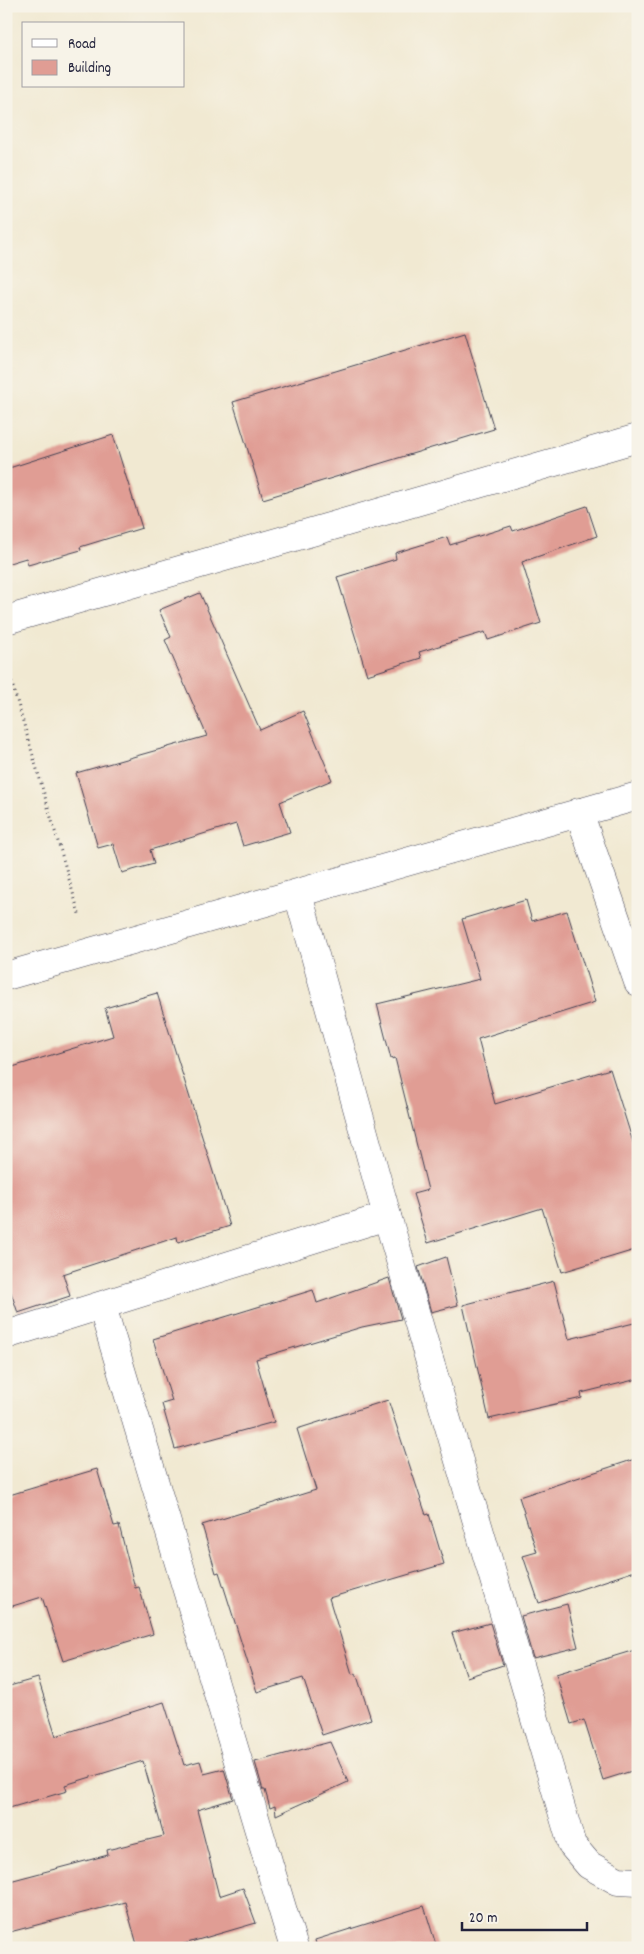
<svg xmlns="http://www.w3.org/2000/svg" width="644" height="1954" font-family="Dekko,sans-serif">
<style>
.building{fill:#e09d94}
.lines{fill:none;stroke-linecap:round;stroke-linejoin:round}
.minor-casing{stroke:#414052;stroke-width:29}
.path{stroke:#414052;stroke-width:3;stroke-dasharray:1 4;stroke-linecap:butt}
.minor{stroke:#fff;stroke-width:28}
</style>
<rect width="100%" height="100%" fill="#f7f3e8"/>
<filter id="ink" filterUnits="userSpaceOnUse"><feTurbulence type="fractalNoise" baseFrequency=".02" numOctaves="2"/><feDisplacementMap in="SourceGraphic" scale="10" xChannelSelector="R" yChannelSelector="G"/><feConvolveMatrix kernelMatrix="1 2 1 2 8 2 1 2 1" color-interpolation-filters="sRGB"/></filter>
<filter id="wash" filterUnits="userSpaceOnUse"><feTurbulence type="fractalNoise" baseFrequency=".0096" numOctaves="4" result="noise"/><feDisplacementMap in="SourceGraphic" scale="20" xChannelSelector="R" yChannelSelector="G"/><feGaussianBlur stdDeviation="1.12" result="paint"/><feColorMatrix in="noise" values="0 0 0 0 0 0 0 0 0 0 0 0 0 0 0 0 0 1.4 0 .05"/><feComposite in="paint" operator="in"/></filter>
<g filter="url(#wash)">
<rect width="100%" height="100%" fill="#f1e9d2"/>
<g id="blocks">
<!-- building -->
<g class="building">
<polygon points="465,332 494,429 263,499 233,402"/>
<polygon points="113,435 142,528 80,547 81,550 28,565 26,558 6,564 6,469"/>
<polygon points="587,506 597,536 522,562 541,623 488,640 485,632 419,652 421,658 367,675 337,577 396,559 395,553 447,537 450,545 511,526 513,531"/>
<polygon points="200,593 260,730 303,711 332,780 280,802 290,832 243,846 236,824 150,850 154,864 122,873 113,844 98,848 76,773 207,736 165,640 171,637 159,610"/>
<polygon points="526,900 532,921 567,911 595,1002 478,1039 495,1104 610,1069 638,1158 638,1249 562,1272 542,1208 428,1243 413,1194 428,1190 395,1058 391,1059 377,1004 480,979 462,919"/>
<polygon points="157,993 230,1226 178,1242 177,1237 63,1274 70,1296 18,1313 6,1278 6,1069 113,1036 105,1008"/>
<polygon points="446,1257 458,1305 431,1312 418,1267"/>
<polygon points="389,1278 401,1319 362,1327 256,1359 274,1422 175,1449 162,1404 172,1401 153,1339 313,1290 317,1303"/>
<polygon points="554,1281 569,1339 638,1322 638,1379 581,1393 582,1398 489,1419 463,1305"/>
<polygon points="388,1400 426,1515 429,1514 444,1564 329,1598 352,1674 356,1673 371,1719 322,1735 303,1678 257,1692 219,1572 216,1573 202,1525 316,1490 297,1429"/>
<polygon points="638,1458 638,1570 539,1603 523,1556 537,1552 519,1497"/>
<polygon points="97,1469 114,1526 119,1525 135,1588 139,1587 153,1634 63,1661 42,1597 6,1608 6,1496"/>
<polygon points="567,1604 578,1647 533,1658 521,1616"/>
<polygon points="490,1623 503,1665 467,1677 452,1633"/>
<polygon points="638,1649 638,1769 603,1780 584,1720 571,1724 556,1674"/>
<polygon points="38,1678 56,1736 164,1702 184,1765 200,1761 204,1774 224,1769 233,1799 197,1810 219,1896 243,1888 256,1923 170,1948 138,1948 125,1902 6,1933 6,1882 108,1855 107,1850 164,1836 143,1761 65,1785 67,1791 6,1809 6,1687"/>
<polygon points="330,1742 348,1782 276,1815 275,1806 270,1808 265,1790 263,1790 255,1762"/>
<polygon points="424,1906 437,1948 317,1948 315,1940"/>
</g>
</g>
</g>
<g filter="url(#ink)">
<use href="#blocks" fill-opacity="0" stroke="#414052" stroke-width="1"/>
<g class="lines">
<defs>
<g id="minor">
<polyline points="6,620 638,438"/>
<polyline points="579,812 638,982"/>
<polyline points="298,894 387,1216 572,1845 589,1865 618,1881 638,1882"/>
<polyline points="6,976 638,796"/>
<polyline points="102,1306 294,1948"/>
<polyline points="6,1335 387,1216"/>
</g>
</defs>
<!-- minor casing -->
<use href="#minor" class="minor-casing"/>
<!-- path -->
<polyline class="path" points="6,663 80,917"/>
<!-- minor -->
<use href="#minor" class="minor"/>
</g>
</g>
<!-- margin -->
<rect width="644" height="1954" fill="none" stroke="#f7f3e8" stroke-width="25"/>
<!-- legend -->
<rect x="22" y="22" width="162" height="65" fill="#f7f3e8" stroke="#a29fa3"/>
<rect x="32" y="39" width="25" height="8" fill="#ffffff" stroke="#a29fa3"/>
<text x="68" y="48" font-size="15" fill="#22223b">Road</text>
<rect x="32" y="60" width="25" height="15" fill="#e09d94" stroke="#a29fa3"/>
<text x="68" y="72" font-size="15" fill="#22223b">Building</text>
<!-- scale -->
<path d="M462 1922v8h125v-8" fill="none" stroke="#22223b" stroke-width="2.5"/>
<text x="469" y="1922" font-size="15" fill="#22223b" stroke="#f7f3e8" stroke-width="4" paint-order="stroke">20 m</text>
</svg>
